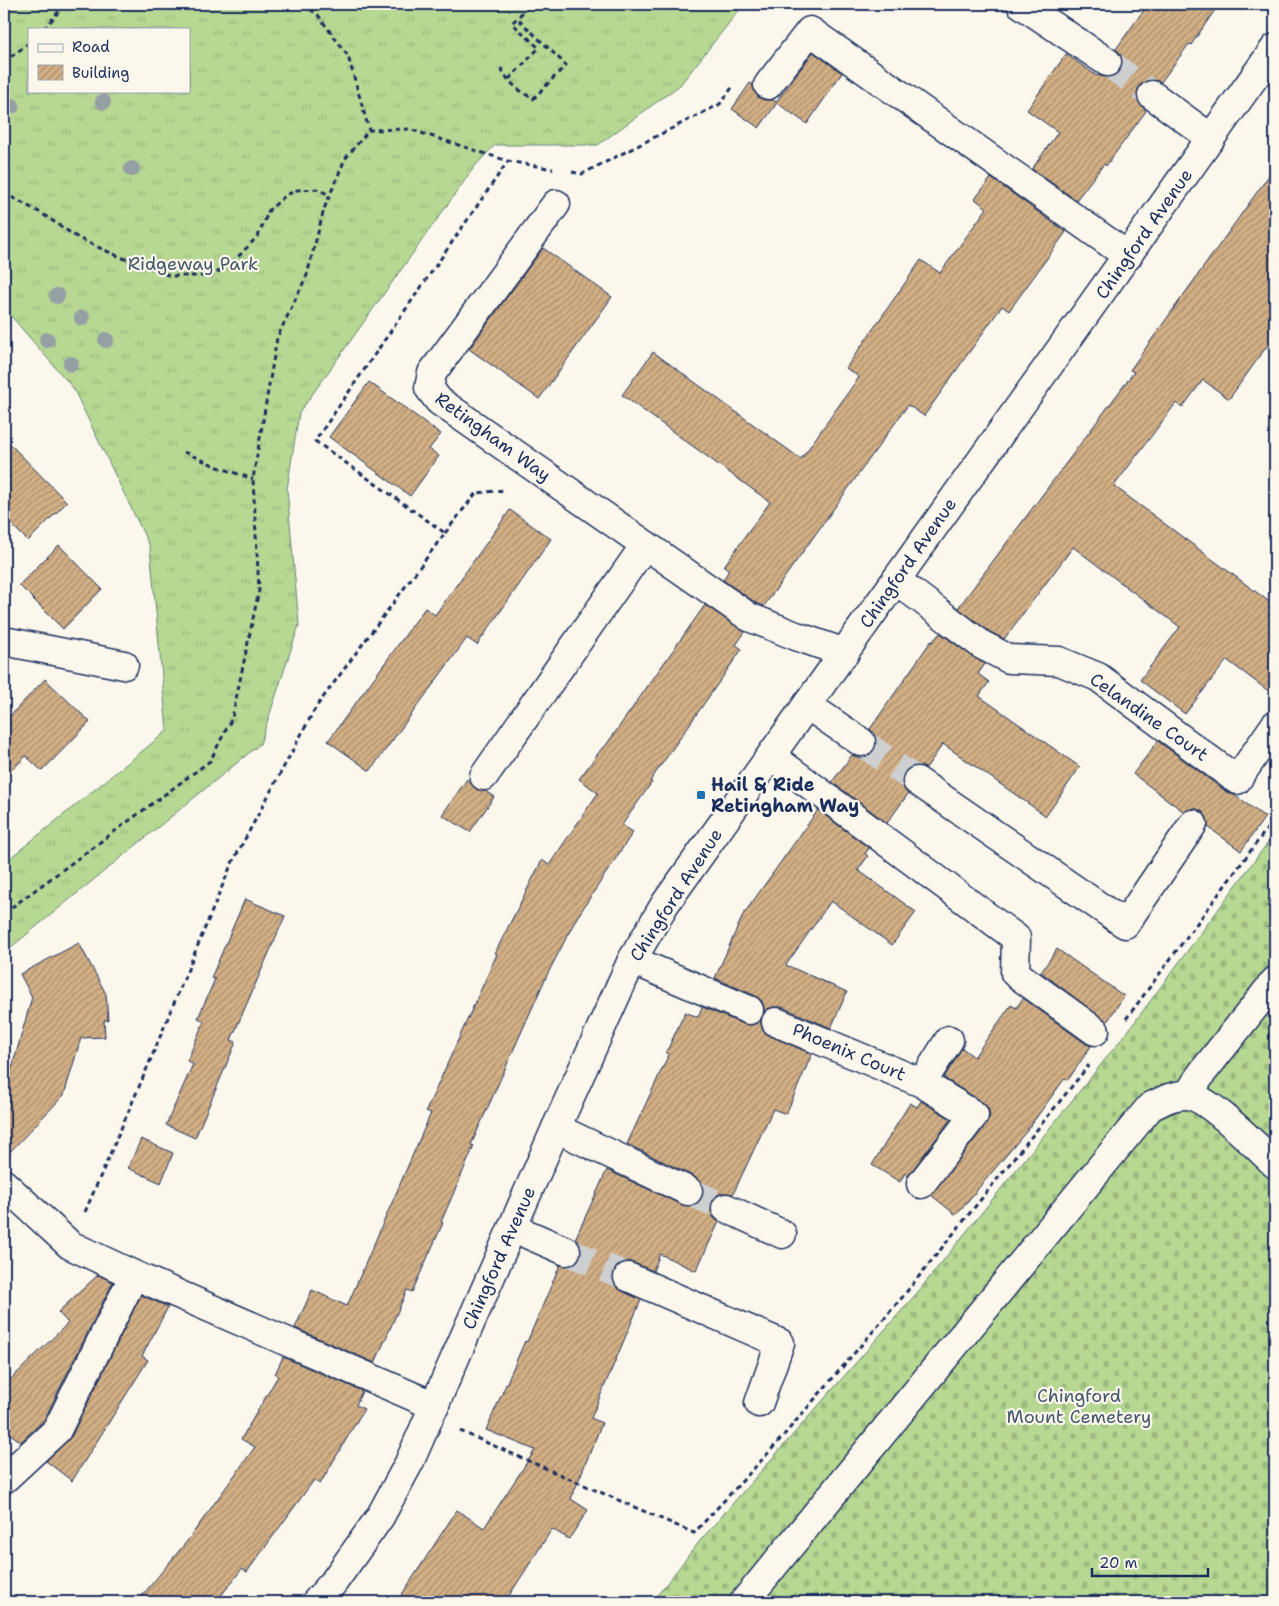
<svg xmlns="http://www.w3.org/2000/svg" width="1279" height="1606" font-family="'Shantell Sans',sans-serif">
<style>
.grass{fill:url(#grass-tufts);stroke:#688478;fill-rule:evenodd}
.cemetery{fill:url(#cemetery-stones);stroke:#688478}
.building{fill:url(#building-hatch);stroke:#1b2f5e}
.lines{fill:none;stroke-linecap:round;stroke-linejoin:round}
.minor-tunnel{stroke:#cecfd0;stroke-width:28;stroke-dasharray:28 14;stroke-linecap:butt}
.minor-casing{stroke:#1b2f5e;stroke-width:31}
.path{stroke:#1b2f5e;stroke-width:3;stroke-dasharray:5 4;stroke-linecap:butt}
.minor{stroke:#fbf7ec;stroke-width:28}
.tree{fill:#95a0a5}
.poi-dot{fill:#1f6fb2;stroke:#fbf7ec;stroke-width:2}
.labels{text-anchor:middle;stroke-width:4.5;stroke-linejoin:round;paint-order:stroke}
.street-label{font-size:18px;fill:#1b2f5e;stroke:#fbf7ec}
.park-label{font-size:18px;fill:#42596b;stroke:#fbf7ec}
.poi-label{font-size:18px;font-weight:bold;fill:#1b2f5e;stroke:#fbf7ec;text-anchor:start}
</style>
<defs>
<pattern id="grass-tufts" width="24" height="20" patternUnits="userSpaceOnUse" patternTransform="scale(1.25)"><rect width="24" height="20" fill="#b6d892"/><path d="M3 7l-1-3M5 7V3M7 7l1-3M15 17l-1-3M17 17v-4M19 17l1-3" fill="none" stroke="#9cba80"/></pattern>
<pattern id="cemetery-stones" width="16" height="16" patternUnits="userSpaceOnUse" patternTransform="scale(1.25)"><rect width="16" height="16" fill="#b6d892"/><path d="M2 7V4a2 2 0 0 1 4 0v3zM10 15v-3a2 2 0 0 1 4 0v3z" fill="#9cba80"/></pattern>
<pattern id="building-hatch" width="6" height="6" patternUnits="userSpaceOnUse" patternTransform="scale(1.25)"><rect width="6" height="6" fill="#d2af84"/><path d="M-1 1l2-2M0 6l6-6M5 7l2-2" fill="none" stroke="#aa8f6f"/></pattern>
</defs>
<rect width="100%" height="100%" fill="#fbf7ec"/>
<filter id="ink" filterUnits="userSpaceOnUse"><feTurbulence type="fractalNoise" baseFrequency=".02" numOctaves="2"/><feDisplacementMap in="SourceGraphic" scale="10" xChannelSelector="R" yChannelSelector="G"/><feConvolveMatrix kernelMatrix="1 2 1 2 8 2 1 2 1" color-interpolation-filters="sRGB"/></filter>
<g filter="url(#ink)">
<!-- grass -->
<path class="grass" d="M4,4H744L680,85L598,145H495L475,166L299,413L287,489L299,625L260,744L4,953V863L167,731L150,547L73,388L4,308ZM29,29H189V91H29Z"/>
<!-- cemetery -->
<polygon class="cemetery" points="1275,833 1275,1602 652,1602 699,1542 917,1293 1128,1031"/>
<!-- building -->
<g class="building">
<polygon points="1148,4 1219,4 1191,45 1189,44 1161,82 1154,80 1146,81 1139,86 1137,93 1138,101 1146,111 1106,166 1104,164 1076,200 1032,169 1058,132 1027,110 1066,54 1097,76 1098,75 1106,78 1114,76 1120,70 1123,63 1121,55 1116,49"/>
<polygon points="813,52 842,73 807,124 777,103 759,128 732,109 750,83 753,85 754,91 759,98 765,100 773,100 776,102"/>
<polygon points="1275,167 1275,335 1229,399 1203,380 1182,408 1176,403 1114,486 1275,606 1275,696 1227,660 1185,714 1140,680 1180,627 1073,547 1004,639 990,632 958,608 1134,372 1130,370"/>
<polygon points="991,178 1066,232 1009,311 1002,306 924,416 908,405 764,606 756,603 723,580 729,570 724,566 770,502 622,395 653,352 801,459 859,377 846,368 921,260 940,273 987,208 975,199"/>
<polygon points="543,248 612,297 539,399 469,349"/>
<polygon points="369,382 441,434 429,449 439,456 410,496 329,437"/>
<polygon points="4,438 67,502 28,541 4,517"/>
<polygon points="510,510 551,539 477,645 467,638 370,771 328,741 425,608 435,615"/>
<polygon points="59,545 102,589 63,629 19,585"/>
<polygon points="705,605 745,632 736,645 742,649 650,781 652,782 622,825 633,832 576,919 546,977 471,1145 474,1146 441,1222 443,1223 412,1292 407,1290 375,1363 295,1328 312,1290 347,1306 431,1113 426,1111 497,954 495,953 542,860 549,865 598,793 579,779 603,747 604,748"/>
<polygon points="940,633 973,657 985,664 978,674 989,682 979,696 1080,767 1046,816 943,744 926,768 918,765 910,767 904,772 901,780 903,788 908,794 887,823 832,782 852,755 860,758 867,756 874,751 877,743 875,735 870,729 931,641 932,642"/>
<polygon points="45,679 90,722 42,771 26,756 4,778 4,722"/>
<polygon points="1158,741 1228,793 1234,795 1265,817 1241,851 1208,827 1207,818 1202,811 1194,808 1184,812 1133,774"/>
<polygon points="467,779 476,789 485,791 494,797 470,832 442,815"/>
<polygon points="818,810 869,848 865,854 868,856 858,870 916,912 892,945 831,901 786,965 847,992 831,1028 782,1007 774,1007 767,1009 764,1013 764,1008 762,1001 756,996 715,978 743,915"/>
<polygon points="245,899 285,916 231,1040 236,1042 195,1138 166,1125 193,1064 187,1061 204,1021 198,1018 215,979 211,978"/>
<polygon points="79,943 106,994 108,1020 104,1020 105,1037 81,1038 64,1095 4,1158 4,1082 10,1075 32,997 20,974"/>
<polygon points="1057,949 1124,996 1107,1022 1041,972"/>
<polygon points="1023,998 1086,1044 1091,1046 1068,1080 1065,1078 1025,1133 956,1215 931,1195 986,1125 990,1116 988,1108 982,1102 944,1078 962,1048 974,1057 1011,1005 1016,1008"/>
<polygon points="702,1007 743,1024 751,1025 758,1023 761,1019 761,1024 763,1031 770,1036 812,1054 786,1114 773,1109 733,1194 724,1193 717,1195 712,1201 711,1210 713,1217 719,1222 696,1271 660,1254 653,1271 634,1263 627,1261 619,1264 614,1270 612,1278 616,1287 622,1291 641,1300 591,1418 602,1423 571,1499 588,1510 569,1539 552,1529 505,1602 397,1602 457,1510 484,1528 535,1450 486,1430 525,1341 527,1342 560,1265 568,1266 575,1264 580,1258 581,1249 579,1242 575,1239 607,1170 682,1205 690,1206 696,1204 702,1198 703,1189 701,1183 695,1177 627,1144 669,1054 666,1053 685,1012 698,1017"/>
<polygon points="921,1101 951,1119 908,1176 905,1173 900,1182 872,1165 910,1103 917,1107"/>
<polygon points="141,1139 173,1153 161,1183 128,1168"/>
<polygon points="98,1275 113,1282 44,1420 21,1442 4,1429 4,1386 68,1323 58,1312"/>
<polygon points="141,1295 168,1307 142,1356 148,1360 72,1481 46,1461 71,1437"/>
<polygon points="283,1357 362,1391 356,1405 364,1409 320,1484 314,1480 247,1572 242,1569 216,1602 137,1602 188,1540 255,1447 241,1439 278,1376 275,1374"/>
</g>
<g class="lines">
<!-- minor-tunnel -->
<g class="minor-tunnel">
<polyline points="1107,62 1152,95"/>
<polyline points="861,742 917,781"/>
<polyline points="688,1191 726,1208"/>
<polyline points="566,1251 628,1277"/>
</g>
<defs>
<g id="minor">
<polyline points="1021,4 1107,62"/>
<polyline points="768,85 810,31 1128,256"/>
<polyline points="1152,95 1211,138"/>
<polyline points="556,204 432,373 429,388 439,401 749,617 796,636 845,653"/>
<polyline points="896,580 982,645 1009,659 1059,661 1098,677 1237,780 1275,725"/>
<polyline points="4,641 124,665"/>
<polyline points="807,705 861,742"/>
<polyline points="771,756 1016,938 1015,973 1095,1031"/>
<polyline points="484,776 645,545"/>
<polyline points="917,781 1125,924 1193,824"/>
<polyline points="632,960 749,1010"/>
<polyline points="776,1022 922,1083"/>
<polyline points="1188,1095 1202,1073 1275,981"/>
<polyline points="556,1128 688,1191"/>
<polyline points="4,1184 70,1245 134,1275 435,1406"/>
<polyline points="921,1184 974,1115 922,1083 949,1040"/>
<polyline points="726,1208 782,1234"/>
<polyline points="513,1228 566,1251"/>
<polyline points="628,1277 780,1343 759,1403"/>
<polyline points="4,1479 57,1430 134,1275"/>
<polyline points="316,1602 333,1583 380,1517 409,1463 556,1128 632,960 665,904 1275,48"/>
<path d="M744,1602L1150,1107C1162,1101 1174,1094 1187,1095C1208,1097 1258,1148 1275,1164"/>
</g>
</defs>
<!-- minor casing -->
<use href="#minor" class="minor-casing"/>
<!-- path -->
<g class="path">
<polyline points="303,4 318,15 348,56 369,130"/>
<polyline points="44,29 65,4"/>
<polyline points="4,62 29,43"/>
<path d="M501,68C507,82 520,91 533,99L566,65L517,18"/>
<polyline points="509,79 539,48 512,23 531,4"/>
<polyline points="572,172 582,174 720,104 734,85"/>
<polyline points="4,193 41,213 78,238 120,257 171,276 212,276 235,260 258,236 269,210 286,195 297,190 317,189 330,195"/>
<polyline points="184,452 218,467 253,479"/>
<polyline points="445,533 476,493 505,490"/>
<polyline points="4,913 210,761 232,718 259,590 253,479 277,338 307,275 324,209 345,159 369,130 409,129 508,161 553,169"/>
<polyline points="1126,1019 1275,818"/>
<polyline points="85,1212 148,1066 231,865 316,707 445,533 315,441 508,161"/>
<polyline points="460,1431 694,1533 771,1450 900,1300 1089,1065"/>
</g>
<!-- minor -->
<use href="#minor" class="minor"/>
</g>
<!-- trees -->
<g class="tree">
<circle cx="103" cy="102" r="8"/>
<circle cx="12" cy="106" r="8"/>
<circle cx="132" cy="169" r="8"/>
<circle cx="57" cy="296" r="8"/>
<circle cx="82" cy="318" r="8"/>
<circle cx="47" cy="340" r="8"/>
<circle cx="106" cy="340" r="8"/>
<circle cx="71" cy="364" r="8"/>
</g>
</g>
<!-- markers -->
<rect class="poi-dot" x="696" y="790" width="10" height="10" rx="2.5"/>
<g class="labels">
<!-- street labels -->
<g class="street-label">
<text transform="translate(1144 234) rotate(-55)" y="6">Chingford Avenue</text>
<text transform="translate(493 437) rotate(36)" y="6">Retingham Way</text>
<text transform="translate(908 563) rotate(-55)" y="6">Chingford Avenue</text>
<text transform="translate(1149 717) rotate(35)" y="6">Celandine Court</text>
<text transform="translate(676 895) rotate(-57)" y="6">Chingford Avenue</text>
<text transform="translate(849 1052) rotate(23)" y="6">Phoenix Court</text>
<text transform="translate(499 1258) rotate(-66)" y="6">Chingford Avenue</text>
</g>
<!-- park labels -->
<g class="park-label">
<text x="193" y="270">Ridgeway Park</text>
<text x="1079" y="1402">Chingford<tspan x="1079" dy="21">Mount Cemetery</tspan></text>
</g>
<!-- poi labels -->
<g class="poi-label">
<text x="711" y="791">Hail &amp; Ride<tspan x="711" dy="21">Retingham Way</tspan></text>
</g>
</g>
<!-- margin -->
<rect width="1279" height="1606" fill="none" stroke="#fbf7ec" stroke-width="20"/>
<rect x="10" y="10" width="1259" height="1586" fill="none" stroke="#1b2f5e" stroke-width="2" filter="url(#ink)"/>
<!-- legend -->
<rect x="28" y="28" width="162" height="65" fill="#fbf7ec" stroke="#a1a7b3"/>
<rect x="38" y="44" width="25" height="8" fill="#fbf7ec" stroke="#a1a7b3"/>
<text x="72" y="52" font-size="15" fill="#1b2f5e">Road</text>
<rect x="38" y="65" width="25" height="15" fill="url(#building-hatch)" stroke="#a1a7b3"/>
<text x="72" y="78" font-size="15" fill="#1b2f5e">Building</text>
<!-- scale -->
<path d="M1092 1568v8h116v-8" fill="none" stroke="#1b2f5e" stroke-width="2.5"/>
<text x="1099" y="1568" font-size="15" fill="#1b2f5e" stroke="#fbf7ec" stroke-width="4" paint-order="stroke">20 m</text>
</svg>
